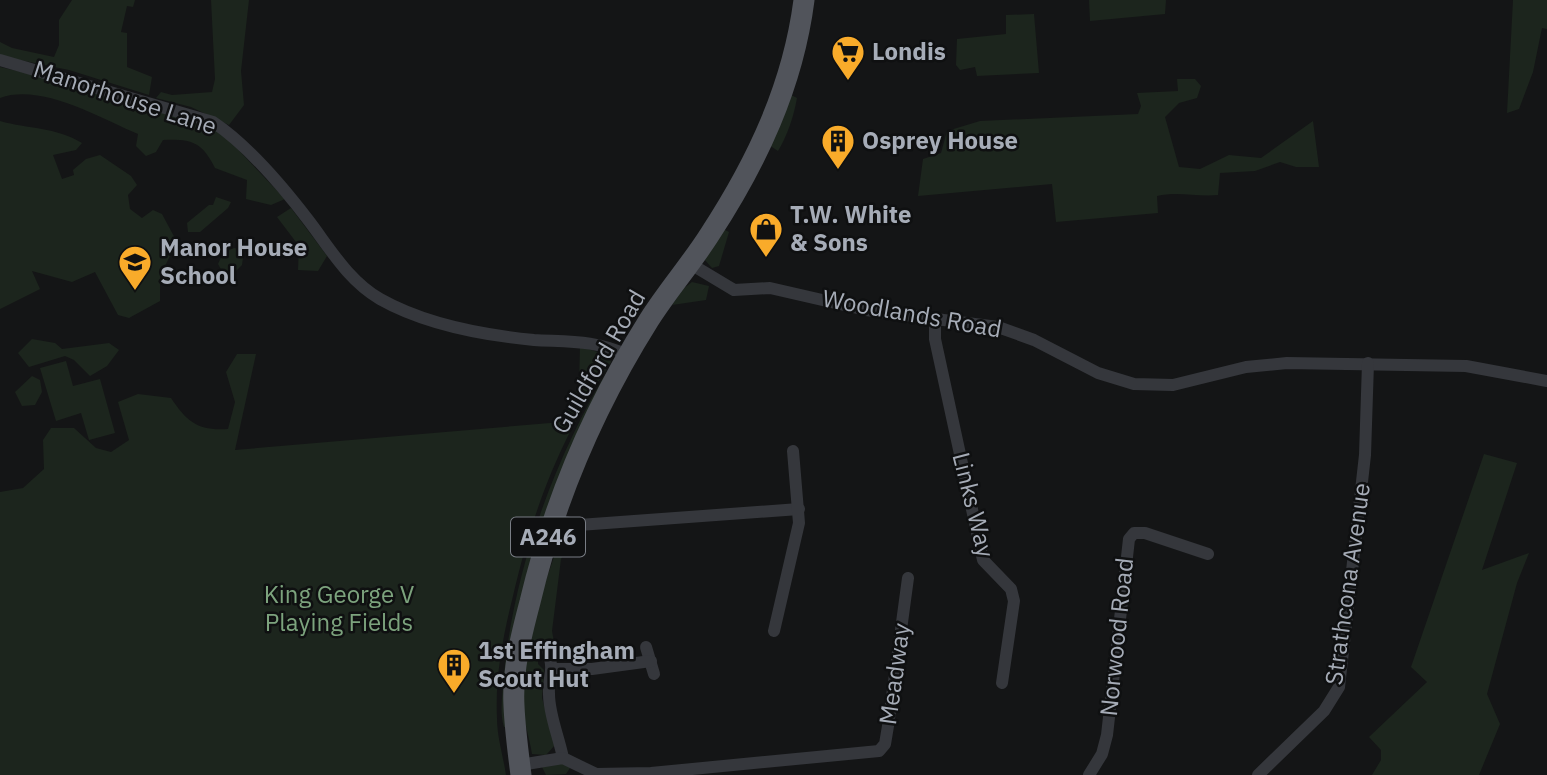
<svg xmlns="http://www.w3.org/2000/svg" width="1547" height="775" font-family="'IBM Plex Sans',sans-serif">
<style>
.green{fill:#1c251d}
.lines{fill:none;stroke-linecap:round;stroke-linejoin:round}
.minor{stroke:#35373c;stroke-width:12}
.primary{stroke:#51545b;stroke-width:21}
.labels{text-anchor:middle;stroke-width:5;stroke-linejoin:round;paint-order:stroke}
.shield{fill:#0f1011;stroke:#797d85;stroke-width:2}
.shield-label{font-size:23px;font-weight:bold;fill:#a6acb7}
.poi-label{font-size:24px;font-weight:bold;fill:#a6acb7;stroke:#0f1011;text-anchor:start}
.street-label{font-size:24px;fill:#a6acb7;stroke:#0f1011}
.park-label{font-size:24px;fill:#7ca37d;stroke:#0f1011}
</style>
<rect width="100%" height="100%" fill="#141516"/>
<!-- green -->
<g class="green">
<polygon points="72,0 135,0 133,7 127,6 121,32 127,33 127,67 152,77 149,95 69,70 0,56 0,42 12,48 54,57 59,45 59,20"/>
<polygon points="211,0 249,0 241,71 244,105 229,125 191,107 156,98 161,92 172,95 212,92 215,79"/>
<polygon points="1089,0 1166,0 1165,14 1090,21"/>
<polygon points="1513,0 1547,0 1547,29 1542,28 1533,72 1519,109 1507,113"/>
<polygon points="1034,14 1039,73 977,76 975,67 960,70 956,65 957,39 1006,34 1006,15"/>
<path d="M0,67L78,85L209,126L226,137L285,199L271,205L246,199L247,180L215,168C202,142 192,139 163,140L156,152L146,156L136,146L138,134C99,118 42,83 0,98Z"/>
<path d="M1177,79H1195L1201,86L1197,98L1179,103L1165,117L1179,167L1200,169L1229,155L1261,158L1313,121L1319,167H1296L1280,162L1255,171L1220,173L1218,195C1196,197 1178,191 1157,196L1158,213L1056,222L1052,184L918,196L923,159L941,153L947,131L980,121L1138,114L1141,106L1137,93L1178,91Z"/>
<path d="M791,95L797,98C794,116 787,136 778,151L769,145Z"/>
<path d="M0,121C28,129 56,127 82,143L76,150L53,155L62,179L74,175L73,170L86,159L100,155L131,176L137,185L128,195L130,209L142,218L153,210L162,214L177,242L160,276V301L129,318L118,315L95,272L72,282L32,271L40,289L0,309Z"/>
<polygon points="216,197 231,202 228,208 200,232 188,232 187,223 209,205 213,205"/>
<polygon points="291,208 327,256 318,271 298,270 299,246 277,217"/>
<polygon points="723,229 729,232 719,266 712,268 704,259"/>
<polygon points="234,248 244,250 242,265 234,273 223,273 218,264 223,253"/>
<polygon points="692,282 709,286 706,300 672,305 683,289"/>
<polygon points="32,339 55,343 62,349 109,343 119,350 107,366 90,376 74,360 65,356 29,367 18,353"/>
<path d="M580,346L609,356L611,362C560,439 534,506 513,596C503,636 495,677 497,718C497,737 503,755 506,775H0V492L23,488L44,469L43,440L51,428H74L96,448L111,452L129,440L118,402L138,394L171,398C187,422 198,431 228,429L235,402L226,372L237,354H256L235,450L562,422L579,386Z"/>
<polygon points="66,361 73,386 100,379 115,433 89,440 81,413 56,421 40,368"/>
<path d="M611,365L581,428L507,727H504C499,712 503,691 504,675C514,568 555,456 611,365Z"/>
<polygon points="32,376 40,380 42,392 35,405 22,406 15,392"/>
<polygon points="1484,454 1517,463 1482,570 1529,553 1517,583 1487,694 1500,724 1479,775 1372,775 1381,760 1381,750 1369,737 1427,682 1411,667"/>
<path d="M574,535L561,559L552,631L554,642L547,643L538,656V664L544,670L542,698L555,745L546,755L532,754C529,735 522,716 521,696C521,643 544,588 560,539Z"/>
<polygon points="565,762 570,768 566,774 546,775 542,767"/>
</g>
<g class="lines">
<!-- minor -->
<g class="minor">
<path d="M0,60L213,122C249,146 283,187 309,221C331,250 348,280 380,299C426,325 482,335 534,340C568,342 596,340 627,355"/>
<polyline points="689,263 734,290 770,288 866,310 998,327 1034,340 1098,373 1134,384 1173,385 1246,367 1287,363 1466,366 1547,381"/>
<polyline points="935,318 935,339 983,560 1011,589 1014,601 1002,683"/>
<polyline points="553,519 579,525 799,509"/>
<polyline points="774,631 799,523 793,451"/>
<polyline points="646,647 654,674"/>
<path d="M548,651C555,673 548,674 549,694C549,715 559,737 563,758"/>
<polyline points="554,669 592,669 651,661"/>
<polyline points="520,765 563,758 596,774 651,773 879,751 885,744 888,726 908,578"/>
<polyline points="1089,775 1102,754 1107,735 1129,539 1134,533 1145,533 1208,554"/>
<polyline points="1258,775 1324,711 1339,687 1365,455 1368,363"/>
</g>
<!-- primary -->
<path class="primary" d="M521,775C518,752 515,729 514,706C512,671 521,636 530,602C554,501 593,409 649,320C668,290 691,264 710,234C757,162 793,86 804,0"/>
</g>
<!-- icons -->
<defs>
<symbol id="supermarket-pin" viewBox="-11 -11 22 30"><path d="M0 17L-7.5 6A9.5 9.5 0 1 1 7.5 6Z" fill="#f9ab2a" stroke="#0f1011"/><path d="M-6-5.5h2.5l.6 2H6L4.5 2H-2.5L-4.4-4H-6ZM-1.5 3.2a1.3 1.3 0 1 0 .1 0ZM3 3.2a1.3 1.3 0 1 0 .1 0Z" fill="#111"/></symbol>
<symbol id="building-pin" viewBox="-11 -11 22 30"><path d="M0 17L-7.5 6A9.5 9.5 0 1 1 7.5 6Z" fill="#f9ab2a" stroke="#0f1011"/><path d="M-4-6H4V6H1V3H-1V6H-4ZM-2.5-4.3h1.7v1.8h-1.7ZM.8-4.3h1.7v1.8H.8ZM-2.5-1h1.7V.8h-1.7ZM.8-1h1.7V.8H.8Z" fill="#111"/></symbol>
<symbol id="shop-pin" viewBox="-11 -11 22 30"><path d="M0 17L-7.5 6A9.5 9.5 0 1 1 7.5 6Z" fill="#f9ab2a" stroke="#0f1011"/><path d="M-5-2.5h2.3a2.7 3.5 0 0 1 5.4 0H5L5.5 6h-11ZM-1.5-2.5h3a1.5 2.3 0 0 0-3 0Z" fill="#111"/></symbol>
<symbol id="school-pin" viewBox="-11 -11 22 30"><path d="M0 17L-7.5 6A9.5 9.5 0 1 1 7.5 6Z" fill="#f9ab2a" stroke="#0f1011"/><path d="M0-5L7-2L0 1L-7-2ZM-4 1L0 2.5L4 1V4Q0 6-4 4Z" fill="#111"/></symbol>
</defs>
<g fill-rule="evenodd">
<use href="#supermarket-pin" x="829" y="33" width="38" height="52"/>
<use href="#building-pin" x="819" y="122" width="38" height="52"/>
<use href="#shop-pin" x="747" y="210" width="38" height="52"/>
<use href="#school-pin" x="116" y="243" width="38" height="52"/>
<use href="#building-pin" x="435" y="646" width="38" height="52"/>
</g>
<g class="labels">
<!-- shield labels -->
<rect class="shield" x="511" y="517.5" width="74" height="39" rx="5"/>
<g class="shield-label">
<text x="548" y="545">A246</text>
</g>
<!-- poi labels -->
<g class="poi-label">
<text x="872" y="60">Londis</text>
<text x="862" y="149">Osprey House</text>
<text x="790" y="223">T.W. White<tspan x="790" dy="28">&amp; Sons</tspan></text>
<text x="160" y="256">Manor House<tspan x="160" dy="28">School</tspan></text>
<text x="478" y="659">1st Effingham<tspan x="478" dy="28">Scout Hut</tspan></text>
</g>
<!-- street labels -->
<g class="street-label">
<text transform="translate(125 98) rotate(18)" y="8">Manorhouse Lane</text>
<text transform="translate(912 314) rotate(10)" y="8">Woodlands Road</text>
<text transform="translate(599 362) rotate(-60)" y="8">Guildford Road</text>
<text transform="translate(973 505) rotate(76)" y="8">Links Way</text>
<text transform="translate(1348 584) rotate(-82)" y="8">Strathcona Avenue</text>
<text transform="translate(1117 637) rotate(-84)" y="8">Norwood Road</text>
<text transform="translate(895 674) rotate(-82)" y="8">Meadway</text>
</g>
<!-- park labels -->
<g class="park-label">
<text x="339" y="603">King George V<tspan x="339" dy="28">Playing Fields</tspan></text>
</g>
</g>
</svg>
